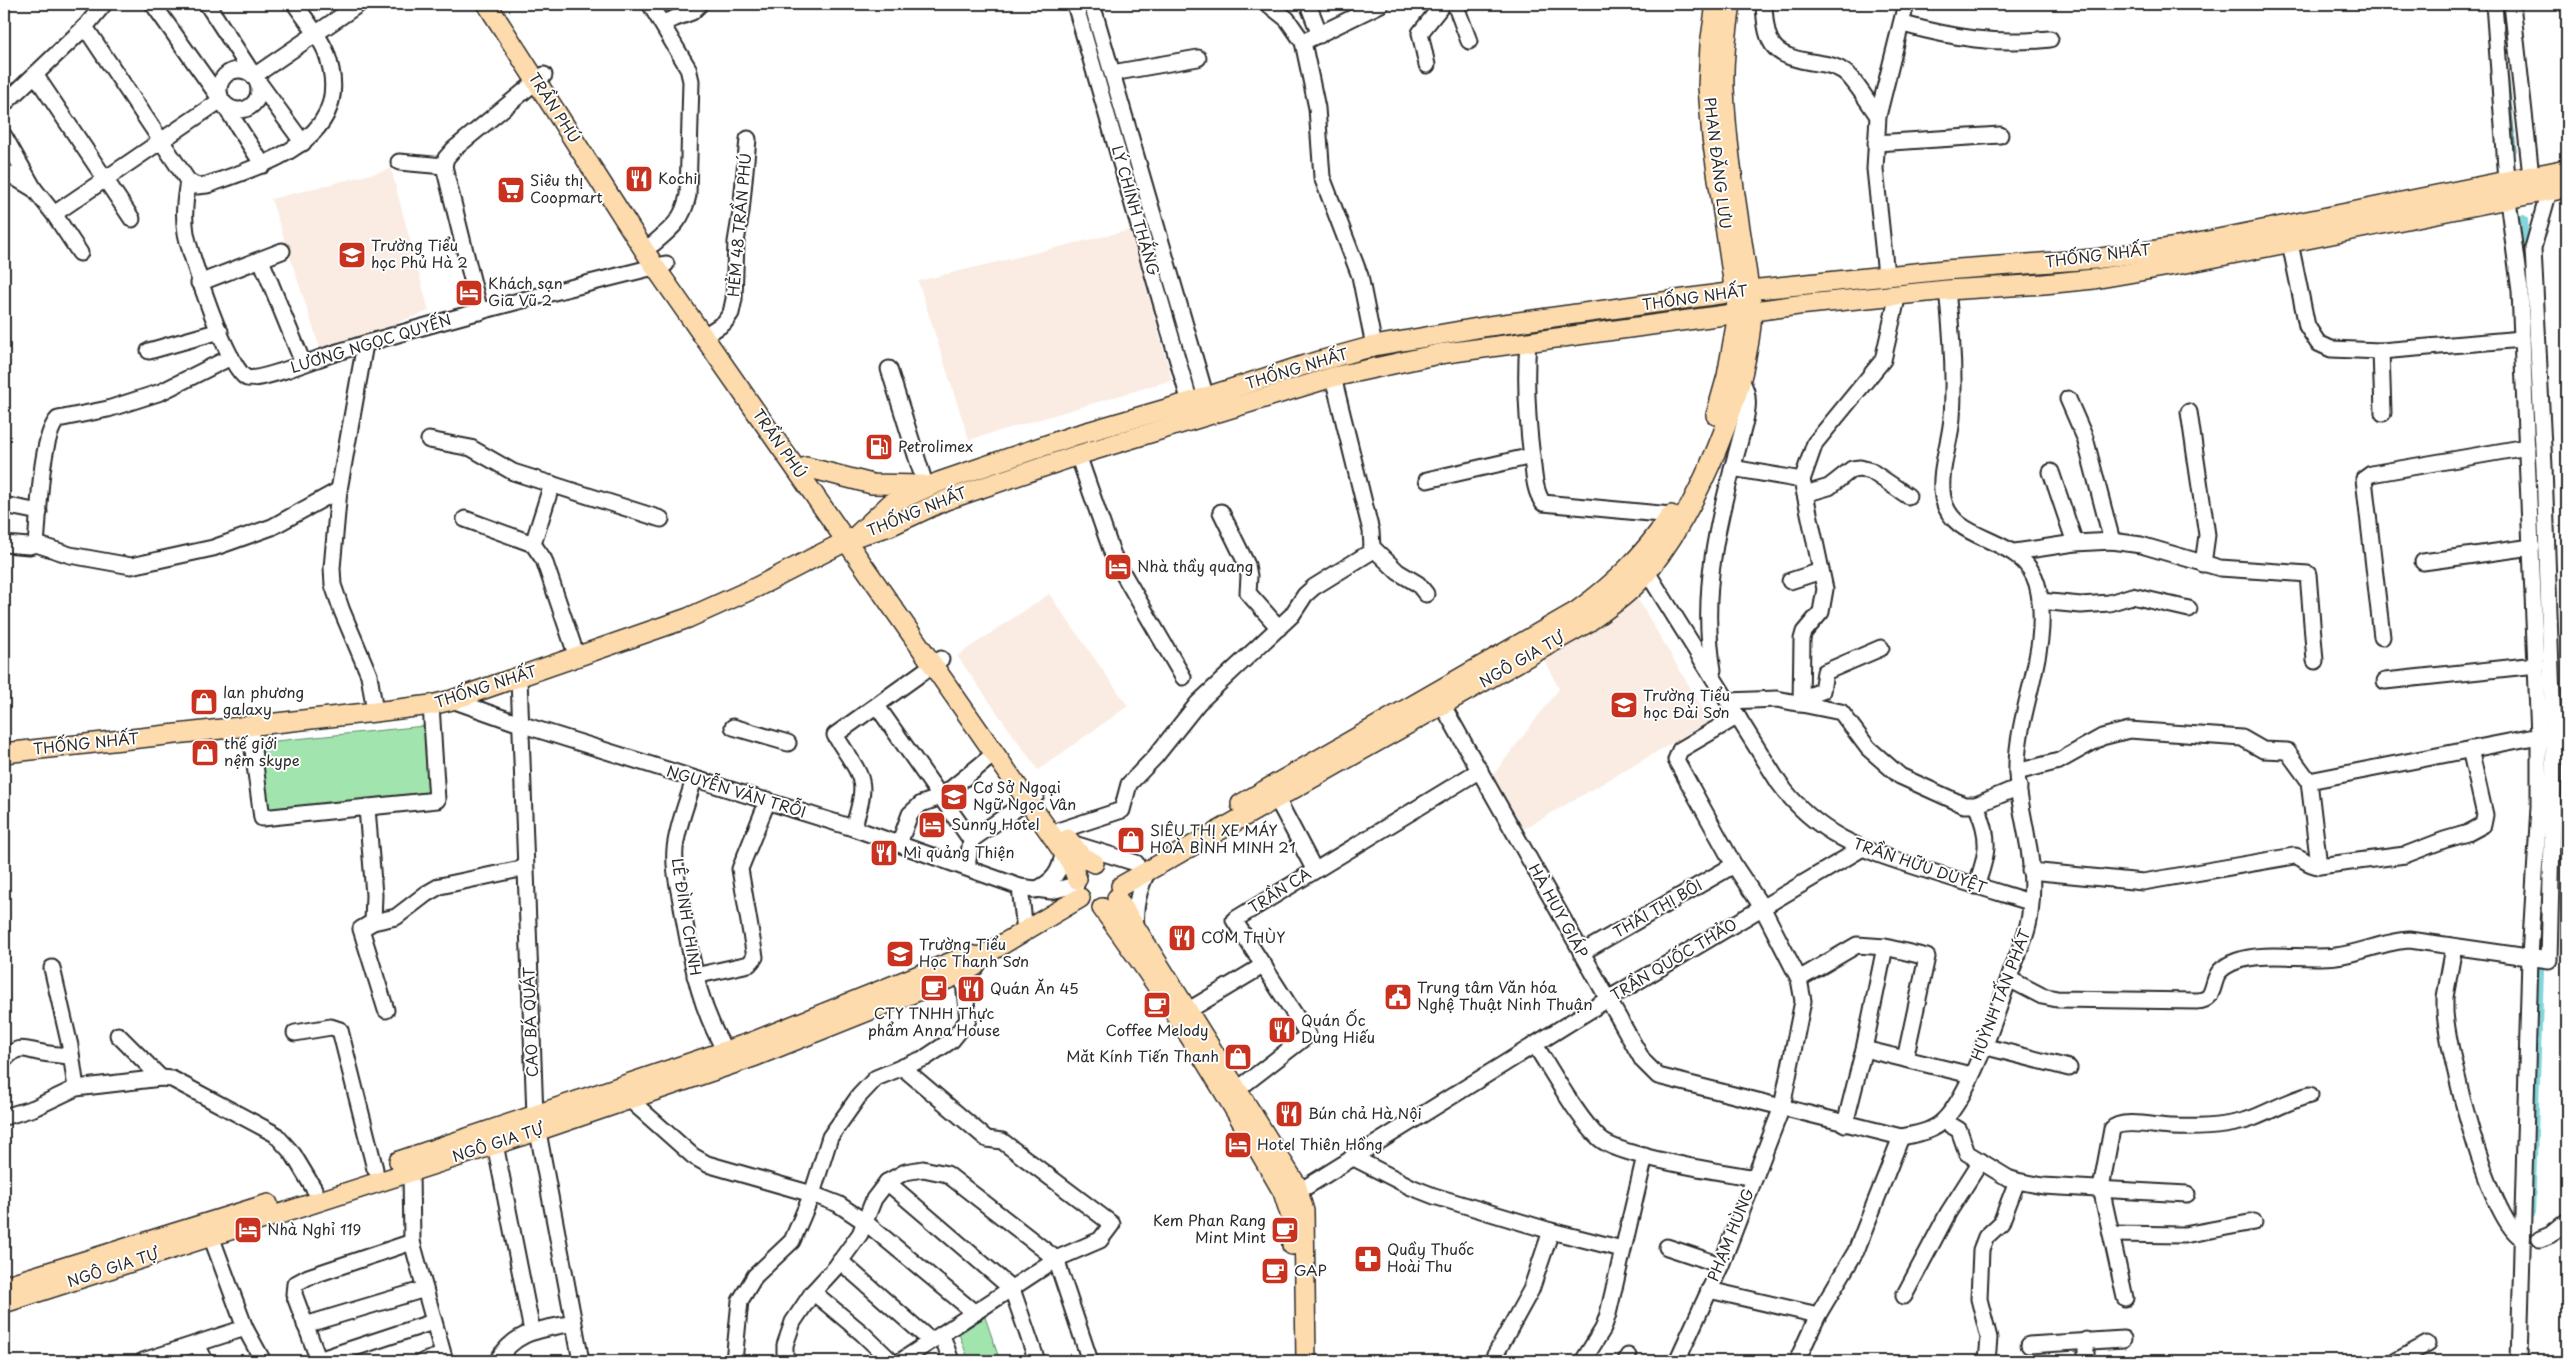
<svg xmlns="http://www.w3.org/2000/svg" width="2571" height="1365" font-family="'Playpen Sans',sans-serif">
<style>
.built{fill:#faece2}
.green{fill:#a1e4ae;stroke:#66886c}
.lines{fill:none;stroke-linecap:round;stroke-linejoin:round}
.stream{stroke:#609194;stroke-width:3}
.canal{stroke:#83d5da;stroke-width:10}
.minor-casing{stroke:#2b2b2b;stroke-width:19}
.major-casing{stroke:#2b2b2b;stroke-width:22}
.minor{stroke:#fff;stroke-width:15}
.major{stroke:#fddbac;stroke-width:19}
.labels{text-anchor:middle;stroke-width:4;stroke-linejoin:round;paint-order:stroke}
.street-label{font-size:15px;fill:#2b2b2b;stroke:#fff}
.poi-label{font-size:15px;fill:#2b2b2b;stroke:#fff;text-anchor:start}
</style>
<rect width="100%" height="100%" fill="#fff"/>
<filter id="ink" filterUnits="userSpaceOnUse"><feTurbulence type="fractalNoise" baseFrequency=".02" numOctaves="2"/><feDisplacementMap in="SourceGraphic" scale="10" xChannelSelector="R" yChannelSelector="G"/><feConvolveMatrix kernelMatrix="1 2 1 2 8 2 1 2 1" color-interpolation-filters="sRGB"/></filter>
<g filter="url(#ink)">
<!-- built -->
<g class="built">
<polygon points="391,169 429,311 321,351 271,199"/>
<polygon points="1130,230 1172,380 969,440 918,281"/>
<polygon points="1049,594 1128,706 1038,770 957,656"/>
<polygon points="1636,596 1710,721 1524,829 1493,775 1559,689 1543,658"/>
</g>
<!-- green -->
<g class="green">
<polygon points="424,726 428,795 263,813 256,743"/>
<polygon points="985,1317 1000,1361 969,1361 959,1334"/>
</g>
<g class="lines">
<!-- stream -->
<polyline class="stream" points="2503,32 2515,151"/>
<!-- canal -->
<g class="canal">
<polyline points="2523,220 2525,279"/>
<polyline points="2530,1213 2543,865"/>
</g>
<defs>
<g id="minor">
<polyline points="153,4 221,100 263,165"/>
<polyline points="207,4 254,76 303,143"/>
<path d="M650,4L688,68L691,81L688,195C683,220 672,228 653,244"/>
<polyline points="1075,4 1193,413"/>
<polyline points="1092,4 1209,408"/>
<polyline points="1268,4 1287,19 1303,42 1317,108 1322,177 1360,276 1374,346"/>
<polyline points="1308,4 1320,35"/>
<polyline points="1455,4 1469,41"/>
<path d="M1764,4C1766,49 1774,56 1817,63C1826,64 1836,66 1843,71C1853,77 1870,105 1878,116"/>
<polyline points="2494,4 2507,180"/>
<polyline points="2512,4 2531,176"/>
<polyline points="662,23 692,12 700,4"/>
<path d="M1903,24C1954,38 1996,45 2050,39"/>
<path d="M85,27L188,181L197,186L207,185C269,163 358,138 326,52C319,35 305,19 295,4"/>
<polyline points="1303,42 1381,4"/>
<polyline points="1427,65 1420,33 1443,4"/>
<circle cx="239" cy="90" r="20"/>
<polyline points="1112,73 1198,58"/>
<polyline points="36,76 132,219"/>
<polyline points="254,76 359,4"/>
<polyline points="4,104 85,27 104,4"/>
<polyline points="4,136 34,189"/>
<polyline points="1876,143 2000,135"/>
<polyline points="399,162 444,166"/>
<polyline points="4,171 34,189 54,214 80,253"/>
<path d="M188,181C185,199 183,215 186,233C190,255 228,371 247,378C260,382 323,356 341,351C448,318 557,291 666,264"/>
<polyline points="2508,200 2520,291 2539,736 2539,807 2530,957 2519,1361"/>
<polyline points="54,214 221,100"/>
<polyline points="2290,243 2307,326 2318,343 2331,349 2381,351 2522,339"/>
<polyline points="261,260 303,363"/>
<polyline points="1886,275 1875,169 1878,116 1906,4"/>
<polyline points="199,283 282,251"/>
<polyline points="480,312 444,166 446,158 454,149 544,75"/>
<polyline points="712,331 724,323 731,313 734,299 736,242 741,212 748,139"/>
<path d="M1528,341C1525,381 1527,418 1532,458C1534,473 1534,490 1543,503L1671,515"/>
<polyline points="365,344 339,490 332,568 333,585 342,611 369,675 375,712"/>
<polyline points="149,351 220,331"/>
<polyline points="2381,351 2383,413"/>
<polyline points="889,369 925,484"/>
<polyline points="2068,399 2085,438 2112,541"/>
<polyline points="2189,412 2207,535 2203,564"/>
<polyline points="429,440 471,448 513,472 661,519"/>
<polyline points="1078,455 1114,558 1183,677"/>
<polyline points="1732,468 1802,480"/>
<polyline points="2051,472 2075,543"/>
<polyline points="1427,480 1532,456"/>
<polyline points="1805,494 1829,487 1852,469 1860,468 1871,471 1908,496"/>
<polyline points="4,505 39,512"/>
<polyline points="1221,512 1247,565 1249,576 1248,593 1279,628"/>
<polyline points="465,519 533,544 544,560 577,657"/>
<polyline points="4,544 29,546 36,544 70,555 131,566 213,548 272,527 339,490"/>
<path d="M36,544C39,517 40,436 58,419L108,409L161,392L231,357"/>
<polyline points="533,544 552,484"/>
<polyline points="1372,547 1398,572 1418,584 1426,594"/>
<polyline points="2015,552 2075,543 2112,541 2141,545 2220,568 2308,574 2315,661"/>
<polyline points="2423,562 2532,547"/>
<path d="M1647,572L1779,783C1817,835 1862,850 1920,868C1957,880 1994,891 2030,902"/>
<polyline points="1790,581 1821,571"/>
<polyline points="2040,601 2081,605 2109,603 2132,596 2189,609"/>
<polyline points="2382,637 2364,479 2371,474 2527,447"/>
<path d="M1713,670C1700,592 1718,519 1739,444C1744,424 1754,398 1741,381"/>
<polyline points="519,678 535,1116 581,1361"/>
<polyline points="2385,681 2537,665"/>
<polyline points="1800,699 1822,691 1825,672 1881,648"/>
<polyline points="452,700 520,724 853,828 1020,887 1051,891 1076,885"/>
<polyline points="1729,701 1777,699 1841,712 1868,748 1900,776 1964,805 1976,805 2019,787"/>
<polyline points="1801,704 1802,639 1804,632 1821,612 1825,589 1802,480 1815,443 1883,360 1898,294"/>
<polyline points="877,706 971,840 967,867"/>
<path d="M1443,706L1643,1061L1658,1076L1901,1137C1915,1134 1933,1132 1944,1120C1971,1094 1999,1007 2012,969C2019,951 2028,933 2030,914C2033,890 2032,862 2027,838C2023,814 2016,788 2017,763C2019,704 2053,644 2037,584C2022,533 1953,546 1943,498C1938,472 1950,444 1952,418C1955,374 1952,333 1947,290"/>
<polyline points="250,727 262,818 437,800 431,705"/>
<polyline points="733,727 788,743"/>
<polyline points="2017,772 2059,761 2102,737 2129,730 2242,738 2263,750 2287,751 2309,781 2539,736"/>
<path d="M694,779C688,801 677,826 675,849C673,870 680,892 683,913C693,966 698,1003 725,1051"/>
<polyline points="2309,781 2319,866"/>
<polyline points="1277,799 1314,869"/>
<path d="M1976,805C1991,838 1988,853 1976,886"/>
<polyline points="367,808 374,895 373,922"/>
<path d="M853,828C870,777 862,779 835,735L941,659"/>
<polyline points="1061,830 1122,810 1129,784 1155,757 1198,703 1292,615 1305,595 1314,587 1369,553 1372,547 1371,531 1333,377"/>
<polyline points="971,840 1036,795"/>
<polyline points="1071,843 1136,863"/>
<polyline points="899,844 910,814 921,804 941,797 994,754"/>
<path d="M2030,871L2143,882L2294,856C2302,856 2306,865 2319,866L2405,855L2444,840L2468,833L2483,825L2485,815L2470,749"/>
<polyline points="1020,887 1025,931"/>
<path d="M1035,890C1053,882 1061,872 1063,852"/>
<path d="M1136,927C1134,909 1139,887 1148,871"/>
<path d="M2454,947L2445,997V1012C2448,1053 2488,1219 2522,1238"/>
<polyline points="1581,953 1734,865"/>
<polyline points="52,968 70,1046 76,1088"/>
<polyline points="695,976 749,964 755,957 740,869 768,800"/>
<polyline points="1799,979 1857,945 1885,947 1927,957 1905,1059"/>
<path d="M2009,979L2042,996L2057,999L2197,1001C2215,1000 2211,986 2218,974C2221,968 2231,963 2237,961C2265,951 2306,960 2336,956C2361,953 2385,941 2410,940L2549,960L2554,758L2544,467L2533,248L2549,191"/>
<polyline points="386,1010 361,929 373,922 396,917 426,894 440,886 525,868"/>
<polyline points="1179,1016 1264,965"/>
<polyline points="295,1033 331,1027 340,1030 375,1169"/>
<polyline points="118,1035 161,1078"/>
<path d="M1535,1045C1552,1071 1578,1119 1600,1139C1620,1157 1723,1172 1754,1178"/>
<polyline points="1983,1046 2069,1068"/>
<polyline points="1864,1049 1971,1075"/>
<path d="M4,1060C19,1043 24,1050 43,1053C52,1055 62,1055 71,1056"/>
<polyline points="1229,1096 1308,1035 1234,920 1480,770"/>
<polyline points="629,1099 693,1156 707,1164 812,1194 838,1204 865,1222 975,1313"/>
<polyline points="4,1117 34,1108 76,1088 161,1078 172,1079 275,1134 293,1154 314,1189"/>
<polyline points="1944,1121 1959,1130 1967,1153 2008,1178 2017,1181 2043,1186 2187,1194"/>
<polyline points="1845,1124 1864,1049 1885,947"/>
<polyline points="495,1144 532,1331"/>
<polyline points="1352,1157 1411,1187 1434,1196 1551,1231 1622,1249"/>
<polyline points="411,1171 412,1242 445,1361"/>
<polyline points="887,1182 1012,1289 1037,1361"/>
<polyline points="1290,1197 1608,999 1861,849"/>
<polyline points="2111,1234 2184,1235 2254,1222"/>
<polyline points="211,1236 245,1328 263,1361"/>
<polyline points="2540,1239 2550,1235 2567,1221"/>
<polyline points="1667,1247 1721,1265"/>
<polyline points="840,1261 931,1341"/>
<polyline points="1709,1290 1818,1315"/>
<polyline points="813,1292 863,1334 891,1361"/>
<polyline points="1904,1296 1948,1213 1981,1161"/>
<path d="M2125,1298L2101,1188L2112,1129C2122,1118 2158,1127 2172,1127C2197,1128 2230,1127 2253,1118C2273,1110 2290,1100 2310,1095"/>
<polyline points="305,1325 425,1289"/>
<polyline points="942,1335 951,1361"/>
<polyline points="197,1344 205,1361"/>
<polyline points="2029,1345 2123,1339"/>
<polyline points="1494,1357 1531,1290 1551,1231"/>
<polyline points="318,1360 433,1322"/>
<polyline points="143,1361 245,1328"/>
<polyline points="319,1361 294,1294 295,1284 308,1277 412,1242"/>
<polyline points="424,1361 443,1355"/>
<path d="M497,1361C516,1330 540,1330 573,1323"/>
<polyline points="734,1361 740,1301 755,1276 792,1241 812,1194 830,1137 859,1096 876,1078 925,1058 952,1040 968,1020 963,973"/>
<polyline points="785,1361 785,1345 793,1322 813,1292 836,1267 860,1234 874,1199 887,1182 905,1172 923,1169 947,1174 1056,1259 1090,1361"/>
<polyline points="901,1361 1056,1259 1100,1240 1112,1224 1002,1141 987,1139 902,1067"/>
<polyline points="1583,1361 1603,1329 1608,1314 1645,1156"/>
<polyline points="1626,1361 1628,1356"/>
<polyline points="1677,1361 1721,1265 1782,1107 1803,1001 1799,979 1762,907 1734,865 1676,760 1680,750 1738,716"/>
<polyline points="1797,1361 1818,1315 1856,1251 1901,1137"/>
<polyline points="1987,1361 1989,1338 1979,1299 1981,1250 1986,1237 2001,1223 2017,1181"/>
<polyline points="2086,1361 2086,1340"/>
<polyline points="2396,1361 2427,1344"/>
</g>
<g id="major">
<polyline points="487,4 655,267 1071,863 1077,879"/>
<polyline points="1716,4 1710,45 1708,87 1712,138 1738,314 1727,376 1716,415"/>
<polyline points="806,467 872,484 923,485"/>
<polyline points="857,535 890,504 939,482 1073,436 1197,400 1305,365 1374,346 1489,326 1749,290 1945,270 2094,259 2178,247 2567,169"/>
<polyline points="4,753 375,712 431,705 452,700 688,618 757,587 854,537 890,526 946,500 1078,455 1333,377 1439,354 1798,305 1947,290 2044,284 2094,279 2181,264 2567,187"/>
<path d="M1241,804L1577,611C1617,582 1643,556 1671,515"/>
<polyline points="1068,839 1082,857 1094,863"/>
<path d="M1121,886L1587,623C1609,607 1632,592 1648,571C1698,508 1748,392 1752,312C1743,238 1727,163 1724,88C1723,59 1727,32 1731,4"/>
<polyline points="1117,898 1296,1184 1304,1211 1306,1361"/>
<path d="M1102,908C1169,998 1227,1095 1283,1192L1291,1217L1292,1245"/>
<polyline points="399,1161 752,1042 969,955 981,957"/>
<polyline points="4,1286 268,1204"/>
<polyline points="4,1303 537,1131 756,1056 963,973 975,966 981,957 1080,898"/>
</g>
</defs>
<!-- minor casing -->
<use href="#minor" class="minor-casing"/>
<!-- major casing -->
<use href="#major" class="major-casing"/>
<!-- minor -->
<use href="#minor" class="minor"/>
<!-- major -->
<use href="#major" class="major"/>
</g>
</g>
<!-- icons -->
<defs>
<symbol id="restaurant-square" viewBox="-11 -11 22 22"><rect x="-9" y="-9" width="18" height="18" rx="4" fill="#c8321e" stroke="#fff"/><path d="M-5-6h1v4h1v-4h1v4h1v-4h1v5L-1.5 .5V6h-2V.5L-5-1ZM5-6V6H3V1.5H1.5Q1.5-4 5-6Z" fill="#fff"/></symbol>
<symbol id="supermarket-square" viewBox="-11 -11 22 22"><rect x="-9" y="-9" width="18" height="18" rx="4" fill="#c8321e" stroke="#fff"/><path d="M-6-5.5h2.5l.6 2H6L4.5 2H-2.5L-4.4-4H-6ZM-1.5 3.2a1.3 1.3 0 1 0 .1 0ZM3 3.2a1.3 1.3 0 1 0 .1 0Z" fill="#fff"/></symbol>
<symbol id="school-square" viewBox="-11 -11 22 22"><rect x="-9" y="-9" width="18" height="18" rx="4" fill="#c8321e" stroke="#fff"/><path d="M0-5L7-2L0 1L-7-2ZM-4 1L0 2.5L4 1V4Q0 6-4 4Z" fill="#fff"/></symbol>
<symbol id="hotel-square" viewBox="-11 -11 22 22"><rect x="-9" y="-9" width="18" height="18" rx="4" fill="#c8321e" stroke="#fff"/><path d="M-6-4.5h1.5V1H6V5H4.5V3h-9V5H-6ZM-4 0a1.8 1.8 0 1 1 3.6 0ZM.5 0V-2.5h3Q6-2.5 6 0Z" fill="#fff"/></symbol>
<symbol id="fuel-square" viewBox="-11 -11 22 22"><rect x="-9" y="-9" width="18" height="18" rx="4" fill="#c8321e" stroke="#fff"/><path d="M-5.5-6h7V0h2V4h1.3V-2.5L3-4.5l.8-.8L6-3V5H2.5V1h-1V6h-7ZM-4.2-4.7v3.2H.2V-4.7Z" fill="#fff"/></symbol>
<symbol id="shop-square" viewBox="-11 -11 22 22"><rect x="-9" y="-9" width="18" height="18" rx="4" fill="#c8321e" stroke="#fff"/><path d="M-5-2.5h2.3a2.7 3.5 0 0 1 5.4 0H5L5.5 6h-11ZM-1.5-2.5h3a1.5 2.3 0 0 0-3 0Z" fill="#fff"/></symbol>
<symbol id="cafe-square" viewBox="-11 -11 22 22"><rect x="-9" y="-9" width="18" height="18" rx="4" fill="#c8321e" stroke="#fff"/><path d="M-5.5-4.5H6V0H3Q3 3.5 0 3.5H-2.5Q-5.5 3.5-5.5 0ZM3-3.2v2h1.7v-2ZM-6 4.5H4V6H-6Z" fill="#fff"/></symbol>
<symbol id="civic-square" viewBox="-11 -11 22 22"><rect x="-9" y="-9" width="18" height="18" rx="4" fill="#c8321e" stroke="#fff"/><path d="M-.6-6.5H3V-4.5H.6V-3L4-1V1h2V6H-6V1h2V-1L-.6-3ZM-1.2 2.5V6h2.4V2.5Z" fill="#fff"/></symbol>
<symbol id="pharmacy-square" viewBox="-11 -11 22 22"><rect x="-9" y="-9" width="18" height="18" rx="4" fill="#c8321e" stroke="#fff"/><path d="M-2-6h4v4h4v4h-4v4h-4v-4h-4v-4h4Z" fill="#fff"/></symbol>
</defs>
<g fill-rule="evenodd">
<use href="#restaurant-square" x="623" y="163" width="32" height="32"/>
<use href="#supermarket-square" x="495" y="174" width="32" height="32"/>
<use href="#school-square" x="336" y="239" width="32" height="32"/>
<use href="#hotel-square" x="453" y="277" width="32" height="32"/>
<use href="#fuel-square" x="863" y="431" width="32" height="32"/>
<use href="#hotel-square" x="1102" y="551" width="32" height="32"/>
<use href="#shop-square" x="188" y="686" width="32" height="32"/>
<use href="#school-square" x="1608" y="689" width="32" height="32"/>
<use href="#shop-square" x="189" y="737" width="32" height="32"/>
<use href="#school-square" x="938" y="781" width="32" height="32"/>
<use href="#hotel-square" x="916" y="809" width="32" height="32"/>
<use href="#shop-square" x="1115" y="824" width="32" height="32"/>
<use href="#restaurant-square" x="868" y="837" width="32" height="32"/>
<use href="#restaurant-square" x="1166" y="922" width="32" height="32"/>
<use href="#school-square" x="884" y="938" width="32" height="32"/>
<use href="#cafe-square" x="918" y="972" width="32" height="32"/>
<use href="#restaurant-square" x="955" y="973" width="32" height="32"/>
<use href="#civic-square" x="1382" y="981" width="32" height="32"/>
<use href="#cafe-square" x="1141" y="989" width="32" height="32"/>
<use href="#restaurant-square" x="1266" y="1014" width="32" height="32"/>
<use href="#shop-square" x="1222" y="1041" width="32" height="32"/>
<use href="#restaurant-square" x="1273" y="1098" width="32" height="32"/>
<use href="#hotel-square" x="1222" y="1129" width="32" height="32"/>
<use href="#hotel-square" x="232" y="1214" width="32" height="32"/>
<use href="#cafe-square" x="1269" y="1214" width="32" height="32"/>
<use href="#pharmacy-square" x="1352" y="1243" width="32" height="32"/>
<use href="#cafe-square" x="1259" y="1255" width="32" height="32"/>
</g>
<g class="labels">
<!-- street labels -->
<g class="street-label">
<text transform="translate(554 108) rotate(57)" y="5">TRẦN PHÚ</text>
<text transform="translate(1717 163) rotate(83)" y="5">PHAN ĐĂNG LƯU</text>
<text transform="translate(1135 211) rotate(74)" y="5">LÝ CHÍNH THẮNG</text>
<text transform="translate(740 225) rotate(-85)" y="5">HẺM 48 TRẦN PHÚ</text>
<text transform="translate(2098 256) rotate(-7)" y="5">THỐNG NHẤT</text>
<text transform="translate(1695 298) rotate(-8)" y="5">THỐNG NHẤT</text>
<text transform="translate(371 344) rotate(-17)" y="5">LƯƠNG NGỌC QUYẾN</text>
<text transform="translate(1297 369) rotate(-17)" y="5">THỐNG NHẤT</text>
<text transform="translate(779 444) rotate(55)" y="5">TRẦN PHÚ</text>
<text transform="translate(917 512) rotate(-22)" y="5">THỐNG NHẤT</text>
<text transform="translate(1522 660) rotate(-30)" y="5">NGÔ GIA TỰ</text>
<text transform="translate(486 687) rotate(-18)" y="5">THỐNG NHẤT</text>
<text transform="translate(86 744) rotate(-6)" y="5">THỐNG NHẤT</text>
<text transform="translate(736 792) rotate(17)" y="5">NGUYỄN VĂN TRỖI</text>
<text transform="translate(1920 866) rotate(19)" y="5">TRẦN HỮU DUYỆT</text>
<text transform="translate(1280 891) rotate(-32)" y="5">TRẦN CA</text>
<text transform="translate(1658 909) rotate(-30)" y="5">THÁI THỊ BÔI</text>
<text transform="translate(1558 911) rotate(61)" y="5">HÀ HUY GIÁP</text>
<text transform="translate(686 917) rotate(81)" y="5">LÊ ĐÌNH CHINH</text>
<text transform="translate(1674 960) rotate(-31)" y="5">TRẦN QUỐC THẢO</text>
<text transform="translate(2001 995) rotate(-69)" y="5">HUỲNH TẤN PHÁT</text>
<text transform="translate(531 1022) rotate(-92)" y="5">CAO BÁ QUÁT</text>
<text transform="translate(498 1143) rotate(-18)" y="5">NGÔ GIA TỰ</text>
<text transform="translate(1731 1235) rotate(-68)" y="5">PHẠM HÙNG</text>
<text transform="translate(113 1268) rotate(-18)" y="5">NGÔ GIA TỰ</text>
</g>
<!-- poi labels -->
<g class="poi-label">
<text x="658" y="184">Kochi</text>
<text x="530" y="186">Siêu thị<tspan x="530" dy="17">Coopmart</tspan></text>
<text x="371" y="251">Trường Tiểu<tspan x="371" dy="17">học Phủ Hà 2</tspan></text>
<text x="488" y="289">Khách sạn<tspan x="488" dy="17">Gia Vũ 2</tspan></text>
<text x="898" y="452">Petrolimex</text>
<text x="1137" y="572">Nhà thầy quang</text>
<text x="223" y="698">lan phương<tspan x="223" dy="17">galaxy</tspan></text>
<text x="1643" y="701">Trường Tiểu<tspan x="1643" dy="17">học Đài Sơn</tspan></text>
<text x="224" y="749">thế giới<tspan x="224" dy="17">nệm skype</tspan></text>
<text x="973" y="793">Cơ Sở Ngoại<tspan x="973" dy="17">Ngữ Ngọc Vân</tspan></text>
<text x="951" y="830">Sunny Hotel</text>
<text x="1150" y="836">SIÊU THỊ XE MÁY<tspan x="1150" dy="17">HOÀ BÌNH MINH 21</tspan></text>
<text x="903" y="858">Mì quảng Thiện</text>
<text x="1201" y="943">CƠM THÙY</text>
<text x="919" y="950">Trường Tiểu<tspan x="919" dy="17">Học Thanh Sơn</tspan></text>
<text x="1417" y="993">Trung tâm Văn hóa<tspan x="1417" dy="17">Nghệ Thuật Ninh Thuận</tspan></text>
<text x="990" y="994">Quán Ăn 45</text>
<text x="934" y="1019" text-anchor="middle">CTY TNHH Thực<tspan x="934" dy="17">phẩm Anna House</tspan></text>
<text x="1301" y="1026">Quán Ốc<tspan x="1301" dy="17">Dung Hiếu</tspan></text>
<text x="1157" y="1036" text-anchor="middle">Coffee Melody</text>
<text x="1219" y="1062" text-anchor="end">Măt Kính Tiến Thanh</text>
<text x="1308" y="1119">Bún chả Hà Nội</text>
<text x="1257" y="1150">Hotel Thiên Hồng</text>
<text x="1266" y="1226" text-anchor="end">Kem Phan Rang<tspan x="1266" dy="17">Mint Mint</tspan></text>
<text x="267" y="1235">Nhà Nghỉ 119</text>
<text x="1387" y="1255">Quầy Thuốc<tspan x="1387" dy="17">Hoài Thu</tspan></text>
<text x="1294" y="1276">GAP</text>
</g>
</g>
<!-- margin -->
<rect width="2571" height="1365" fill="none" stroke="#fff" stroke-width="20"/>
<rect x="10" y="10" width="2551" height="1345" fill="none" stroke="#2b2b2b" stroke-width="2" filter="url(#ink)"/>
</svg>
